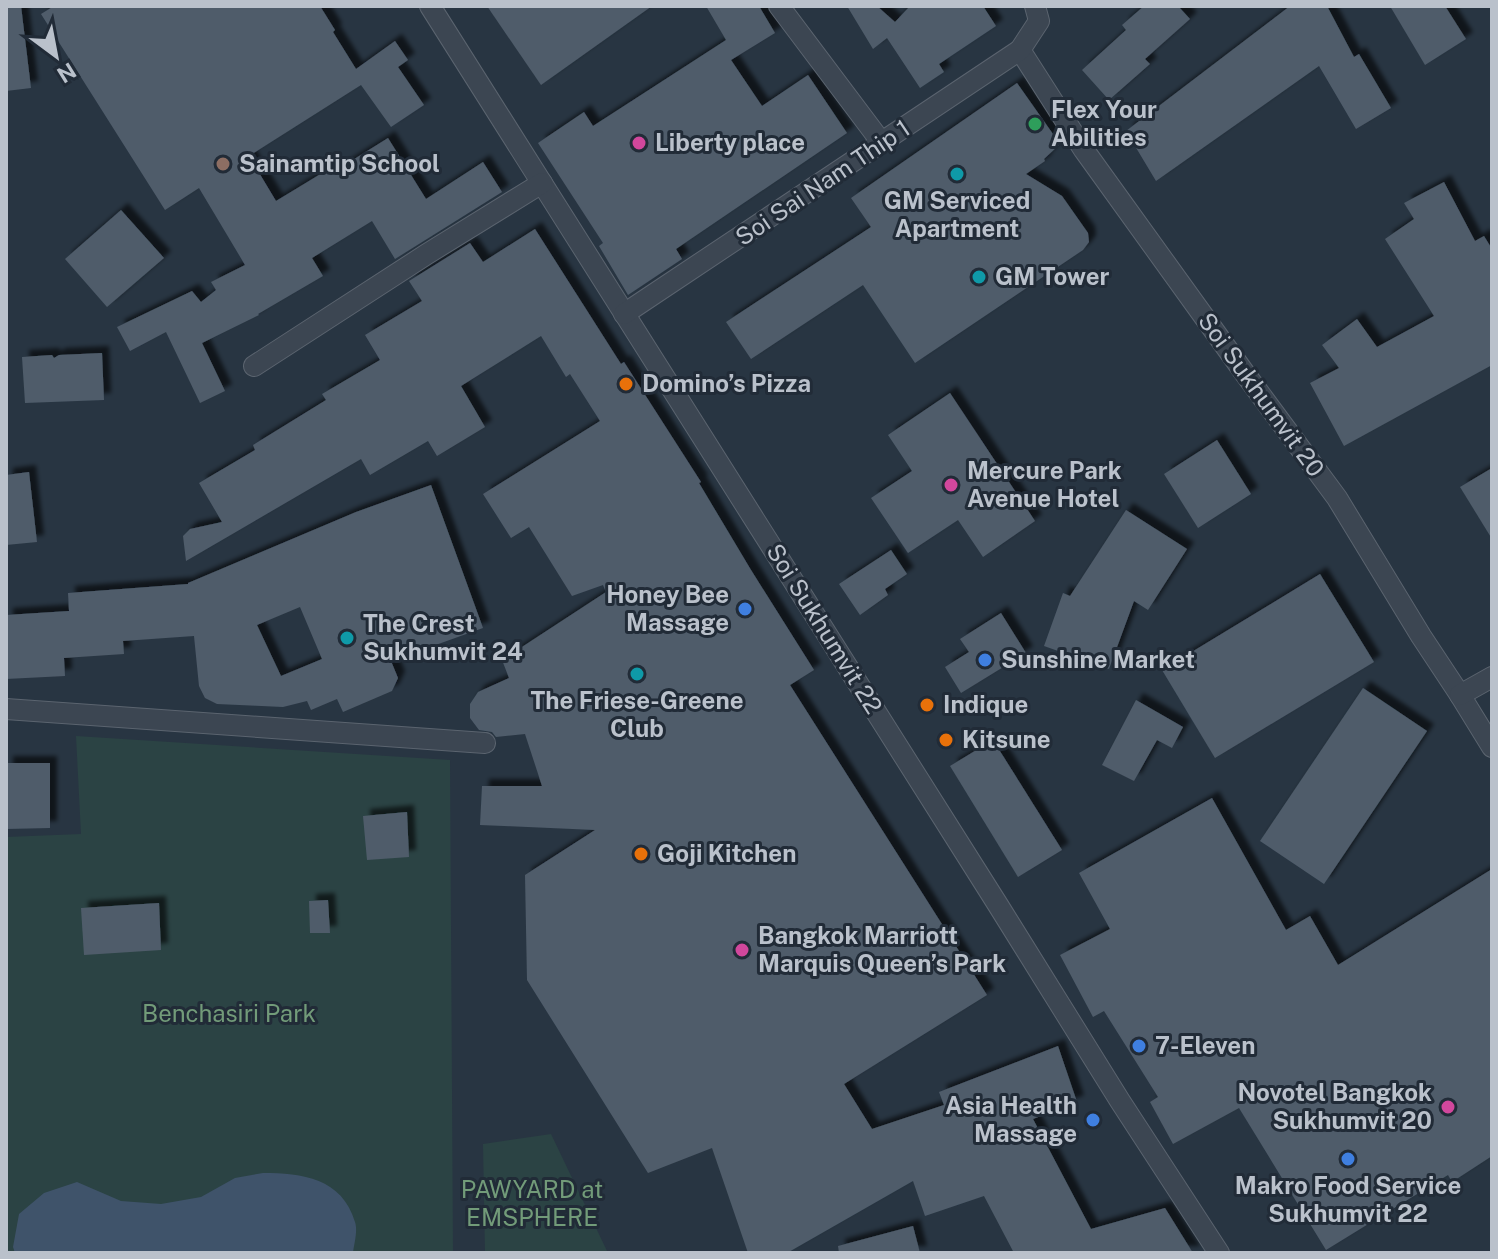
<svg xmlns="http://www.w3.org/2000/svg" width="1498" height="1259" font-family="'Public Sans',sans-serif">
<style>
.green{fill:#2b4344}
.water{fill:#3f536a}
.building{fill:#4f5c6a;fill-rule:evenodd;filter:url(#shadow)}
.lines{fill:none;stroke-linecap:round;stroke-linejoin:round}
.street-casing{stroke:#5b646f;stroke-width:22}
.street{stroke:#3c4652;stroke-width:20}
.leisure-dot{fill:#2e9e5b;stroke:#212b37;stroke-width:3}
.hotel-dot{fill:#d1479c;stroke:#212b37;stroke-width:3}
.education-dot{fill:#8d6e63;stroke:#212b37;stroke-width:3}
.culture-dot{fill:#0f9aa8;stroke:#212b37;stroke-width:3}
.food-dot{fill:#e8710a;stroke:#212b37;stroke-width:3}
.shop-dot{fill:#3f7fe0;stroke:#212b37;stroke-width:3}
.labels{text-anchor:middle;stroke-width:6;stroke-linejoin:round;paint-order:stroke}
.poi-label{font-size:24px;font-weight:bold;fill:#bac1cb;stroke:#212b37;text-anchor:start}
.street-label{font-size:24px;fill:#bac1cb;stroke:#212b37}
.park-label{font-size:24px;fill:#729b79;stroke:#212b37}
</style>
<defs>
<filter id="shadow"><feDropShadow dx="7" dy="-7" stdDeviation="2" flood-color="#0009"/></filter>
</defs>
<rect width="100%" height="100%" fill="#283542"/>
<!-- green -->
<g class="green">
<polygon points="76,736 450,760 453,1253 6,1253 6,837 81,834"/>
<polygon points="551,1134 608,1253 485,1253 483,1144"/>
</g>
<!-- water -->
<path class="water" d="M263,1173C302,1173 342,1178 355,1222C358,1231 354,1244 353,1253H15L13,1247L19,1214L44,1193L77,1182L121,1201L161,1204L201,1197L235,1178Z"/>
<!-- building -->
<g class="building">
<polygon points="6,6 21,6 31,88 6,91"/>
<polygon points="54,6 320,6 335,30 333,32 356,69 395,41 408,60 398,67 424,105 391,127 361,85 249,156 276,201 332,167 335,171 388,138 426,199 483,162 502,192 395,259 372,221 312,258 323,276 258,314 259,315 202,343 225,391 200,403 166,332 130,351 117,327 192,291 201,302 216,290 211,282 245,265 199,188 165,210 41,14"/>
<polygon points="487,6 652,6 541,85"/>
<polygon points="706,6 759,6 775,33 731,60 762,106 808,75 847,133 676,249 682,259 628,295 599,246 603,243 538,143 584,112 593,126 726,40"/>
<polygon points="847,6 877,6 895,22 910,6 983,6 996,26 939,64 944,72 920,88 887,38 873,49"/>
<polygon points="1144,6 1178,6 1190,19 1145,59 1150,64 1109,100 1082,70 1126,30 1122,25"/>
<polygon points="1290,6 1327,6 1354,57 1359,54 1391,108 1356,129 1319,66 1156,181 1126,131"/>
<polygon points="1390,6 1445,6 1466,39 1425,65"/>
<polygon points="1017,83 1060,144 1044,159 1045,161 1026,174 1062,196 1088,233 1089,242 1083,250 915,363 863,285 751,359 726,322 871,227 851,198"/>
<polygon points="1444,182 1475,241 1484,236 1492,249 1492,365 1344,446 1310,383 1339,368 1322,345 1357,319 1377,347 1434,316 1385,239 1414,219 1404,203"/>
<polygon points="121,210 164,258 107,307 65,259"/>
<polygon points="535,229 621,364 624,362 701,482 699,483 751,570 814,670 790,685 987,995 844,1084 872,1129 944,1105 939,1092 1058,1046 1077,1102 1033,1119 1091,1229 1165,1208 1193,1253 1014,1253 984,1196 925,1216 913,1181 787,1253 748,1253 712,1148 648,1173 527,980 525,875 595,830 480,825 482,786 542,786 525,734 496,737 492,732 479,730 470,718 470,704 478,692 509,678 502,660 606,592 603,585 572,596 529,527 511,538 483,494 600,421 570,374 566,377 541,336 461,386 485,427 437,456 428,441 370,475 361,459 186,561 183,536 190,529 222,522 199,483 255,450 253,445 326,400 322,394 380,360 365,335 422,301 409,281 470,243 483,262"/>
<polygon points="102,353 104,400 25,403 22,357 52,355 54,358 59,355"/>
<polygon points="950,393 1035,521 983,557 958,520 908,553 871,498 912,471 888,435"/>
<polygon points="1217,440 1251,494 1198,528 1164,474"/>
<polygon points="1492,468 1492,539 1460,487"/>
<polygon points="29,472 37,542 6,545 6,475"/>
<path d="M431,485L483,628L391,661L398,678L392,691L343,712L337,699L311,710L307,701L283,707L217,704L205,698L199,686L194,636L123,641L124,654L64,658L65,676L6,679V615L69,611L68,593L188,584V583L356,512ZM300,607L322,659L281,676L257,625Z"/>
<polygon points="1126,510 1187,549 1148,610 1134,601 1109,669 1044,646 1063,593 1070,596"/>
<polygon points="891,550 907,574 885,589 888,595 860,615 839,584"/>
<polygon points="1320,574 1374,662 1215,758 1162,670"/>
<polygon points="1001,613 1026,653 961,693 945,667 969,652 960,639"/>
<polygon points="1363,688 1427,731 1324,884 1260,841"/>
<polygon points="1136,700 1183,727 1172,748 1157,740 1134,781 1102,765"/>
<polygon points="993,740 1062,850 1018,877 950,766"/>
<polygon points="6,763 50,763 50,828 6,829"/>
<polygon points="1212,798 1286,930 1310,916 1338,965 1492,869 1492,1156 1452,1182 1448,1175 1326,1250 1239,1108 1173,1144 1150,1102 1158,1097 1104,1011 1093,1017 1060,955 1110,929 1079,873"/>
<polygon points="407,812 409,857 367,860 363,816"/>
<polygon points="328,900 330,933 310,933 309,901"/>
<polygon points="159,903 161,950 84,955 81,908"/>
<polygon points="913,1226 920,1253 839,1253 838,1246"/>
</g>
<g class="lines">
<defs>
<g id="street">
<polyline points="430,6 998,905 1120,1101 1219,1253"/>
<polyline points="779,6 882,143"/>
<polyline points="1020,50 1084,150 1246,375 1337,498 1421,636 1460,695 1492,747"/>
<polyline points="624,314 1020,50 1039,21 1035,6"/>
<polyline points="254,366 427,254 542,183"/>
<polyline points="1460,695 1492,677"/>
<polyline points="6,709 485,743"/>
</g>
</defs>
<!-- street casing -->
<use href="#street" class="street-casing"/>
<!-- street -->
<use href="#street" class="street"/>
</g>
<!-- markers -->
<circle class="leisure-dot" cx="1035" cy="124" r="8"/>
<g class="hotel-dot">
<circle cx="639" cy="143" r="8"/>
<circle cx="951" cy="485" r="8"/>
<circle cx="742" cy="950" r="8"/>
<circle cx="1448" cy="1107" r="8"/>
</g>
<circle class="education-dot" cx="223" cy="164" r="8"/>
<g class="culture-dot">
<circle cx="957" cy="174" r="8"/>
<circle cx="979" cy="277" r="8"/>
<circle cx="347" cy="638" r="8"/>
<circle cx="637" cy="674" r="8"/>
</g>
<g class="food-dot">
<circle cx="626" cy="384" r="8"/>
<circle cx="927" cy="705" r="8"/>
<circle cx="946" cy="740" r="8"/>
<circle cx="641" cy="854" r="8"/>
</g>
<g class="shop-dot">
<circle cx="745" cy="609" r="8"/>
<circle cx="985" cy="660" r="8"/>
<circle cx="1139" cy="1046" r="8"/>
<circle cx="1093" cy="1120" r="8"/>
<circle cx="1348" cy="1159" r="8"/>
</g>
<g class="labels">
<!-- poi labels -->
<g class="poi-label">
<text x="1051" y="118">Flex Your<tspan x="1051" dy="28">Abilities</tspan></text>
<text x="655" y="151">Liberty place</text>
<text x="239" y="172">Sainamtip School</text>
<text x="957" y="209" text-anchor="middle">GM Serviced<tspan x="957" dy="28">Apartment</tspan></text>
<text x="995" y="285">GM Tower</text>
<text x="642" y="392">Domino’s Pizza</text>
<text x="967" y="479">Mercure Park<tspan x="967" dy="28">Avenue Hotel</tspan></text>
<text x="729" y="603" text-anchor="end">Honey Bee<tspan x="729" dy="28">Massage</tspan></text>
<text x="363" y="632">The Crest<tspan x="363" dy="28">Sukhumvit 24</tspan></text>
<text x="1001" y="668">Sunshine Market</text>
<text x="637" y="709" text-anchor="middle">The Friese-Greene<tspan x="637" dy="28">Club</tspan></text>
<text x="943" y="713">Indique</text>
<text x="962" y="748">Kitsune</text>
<text x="657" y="862">Goji Kitchen</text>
<text x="758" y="944">Bangkok Marriott<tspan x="758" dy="28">Marquis Queen’s Park</tspan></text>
<text x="1155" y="1054">7-Eleven</text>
<text x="1432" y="1101" text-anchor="end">Novotel Bangkok<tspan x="1432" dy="28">Sukhumvit 20</tspan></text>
<text x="1077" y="1114" text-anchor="end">Asia Health<tspan x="1077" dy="28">Massage</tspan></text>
<text x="1348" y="1194" text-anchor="middle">Makro Food Service<tspan x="1348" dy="28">Sukhumvit 22</tspan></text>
</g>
<!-- street labels -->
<g class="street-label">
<text transform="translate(823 183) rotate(-34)" y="8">Soi Sai Nam Thip 1</text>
<text transform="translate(1261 395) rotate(54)" y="8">Soi Sukhumvit 20</text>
<text transform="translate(824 629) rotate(58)" y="8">Soi Sukhumvit 22</text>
</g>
<!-- park labels -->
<g class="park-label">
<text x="229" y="1022">Benchasiri Park</text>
<text x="532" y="1198">PAWYARD at<tspan x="532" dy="28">EMSPHERE</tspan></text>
</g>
</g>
<!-- border -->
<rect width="1498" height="1259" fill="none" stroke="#bac1cb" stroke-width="16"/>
<!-- north arrow -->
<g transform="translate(56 56) rotate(148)" stroke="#212b37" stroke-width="6" paint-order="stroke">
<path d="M0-6L14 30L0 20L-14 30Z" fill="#bac1cb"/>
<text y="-12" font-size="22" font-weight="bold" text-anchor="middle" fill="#bac1cb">N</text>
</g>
</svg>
